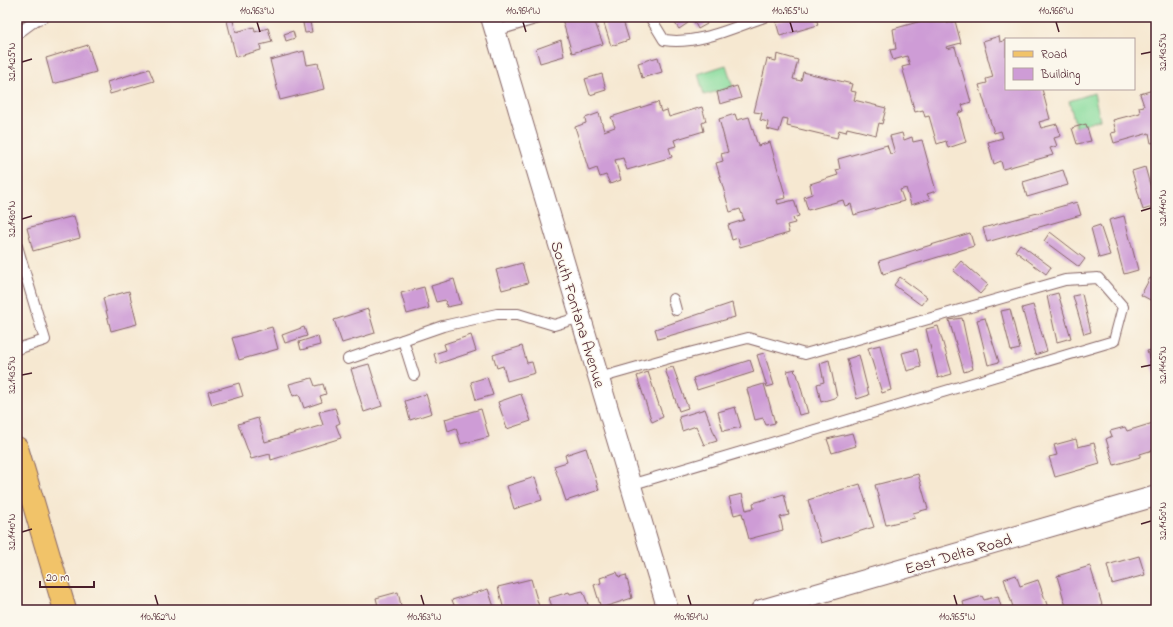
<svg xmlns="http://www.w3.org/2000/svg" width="1173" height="627" font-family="'Indie Flower',sans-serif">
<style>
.green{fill:#88db9c;stroke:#697d64}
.building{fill:#ce9cd6}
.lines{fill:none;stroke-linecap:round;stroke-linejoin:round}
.lane-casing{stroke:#866565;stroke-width:12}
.street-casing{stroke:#866565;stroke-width:22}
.primary-casing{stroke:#866565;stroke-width:24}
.lane{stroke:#fff;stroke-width:10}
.street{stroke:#fff;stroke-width:20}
.primary{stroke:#f1c369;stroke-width:22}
.ticks{fill:none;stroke:#4a1f2b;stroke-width:1.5}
.labels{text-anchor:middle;stroke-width:3;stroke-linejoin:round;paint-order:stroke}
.street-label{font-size:16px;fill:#4a1f2b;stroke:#fbf7ec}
.neatline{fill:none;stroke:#4a1f2b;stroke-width:1.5}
.ticks-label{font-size:10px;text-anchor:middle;fill:#4a1f2b}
</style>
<rect width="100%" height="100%" fill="#fbf7ec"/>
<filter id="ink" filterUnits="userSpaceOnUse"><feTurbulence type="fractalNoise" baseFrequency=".025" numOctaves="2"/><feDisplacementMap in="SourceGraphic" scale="8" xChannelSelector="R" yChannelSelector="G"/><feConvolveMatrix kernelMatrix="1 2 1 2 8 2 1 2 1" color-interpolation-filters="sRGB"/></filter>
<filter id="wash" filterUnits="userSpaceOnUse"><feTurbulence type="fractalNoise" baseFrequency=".012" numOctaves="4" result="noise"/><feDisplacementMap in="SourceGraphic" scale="16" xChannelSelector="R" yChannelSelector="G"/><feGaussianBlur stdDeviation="0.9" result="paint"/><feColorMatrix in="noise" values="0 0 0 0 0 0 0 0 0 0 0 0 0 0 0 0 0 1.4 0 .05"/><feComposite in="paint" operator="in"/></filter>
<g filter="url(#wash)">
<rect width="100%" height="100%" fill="#f6e8d1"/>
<!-- green -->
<g class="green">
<polygon points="726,65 733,87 704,95 698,74"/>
<polygon points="1094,93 1100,120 1076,127 1069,101"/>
</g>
<g id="blocks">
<!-- building -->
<g class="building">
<polygon points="226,17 232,17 236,32 254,27 255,32 268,28 272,42 260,45 261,50 236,57"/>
<polygon points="309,17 312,32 305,33 302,18"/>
<polygon points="569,17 593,17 603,44 572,53 562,19"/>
<polygon points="602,17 622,17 629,40 611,46"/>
<polygon points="660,17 684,17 688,23 679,29 671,18 664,22"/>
<polygon points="692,17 703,17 707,24 698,29"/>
<polygon points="797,17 816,17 818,25 780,36 776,22"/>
<polygon points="935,17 946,17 947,23 955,21 961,43 946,47 947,49 955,47 971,102 962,105 964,111 958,113 966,142 948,148 946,141 937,144 929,116 925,117 923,110 915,112 902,67 910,65 907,56 893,60 890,50 896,49 893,29"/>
<polygon points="293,31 295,38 286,41 284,34"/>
<polygon points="999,36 1000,42 1006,40 1006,89 1042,89 1050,119 1039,122 1041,128 1057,124 1061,136 1054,138 1057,146 1050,148 1053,155 1003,169 1001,161 994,164 988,142 1003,138 1001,131 994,133 979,85 987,83 986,79 993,77 983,41"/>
<polygon points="561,40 564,56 540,63 536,49"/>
<polygon points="88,45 96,72 53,84 46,58"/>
<polygon points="304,51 307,65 318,63 324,89 280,100 270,60"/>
<polygon points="777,54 798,60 793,79 801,81 803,72 852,84 850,91 856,92 854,100 886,108 882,124 879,123 876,135 847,128 846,132 839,130 837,138 787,126 788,119 783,118 779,132 767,129 768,122 760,120 762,113 754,112 767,59 776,61"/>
<polygon points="658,57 662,72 642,78 638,63"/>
<polygon points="149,69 154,81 110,94 107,82"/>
<polygon points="602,74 606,90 590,95 585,79"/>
<polygon points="737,86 741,98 720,104 717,92"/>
<polygon points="1156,89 1156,142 1151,143 1149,133 1114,143 1111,133 1116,132 1113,120 1140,113 1139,107 1144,106 1140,94"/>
<polygon points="658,102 661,112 667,110 669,117 702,107 706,121 702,123 704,131 674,140 676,146 669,148 672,157 627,170 623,158 615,160 621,180 610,184 606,175 600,177 597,168 589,171 575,127 586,123 585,118 599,113 604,131 615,127 611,117"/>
<polygon points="735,114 737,120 749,117 758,146 770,142 786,198 777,200 778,204 794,200 799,216 793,218 795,223 787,225 789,233 740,247 738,238 732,240 728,225 744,220 740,209 730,212 716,163 723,161 721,154 728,152 719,119"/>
<polygon points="1086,124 1091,141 1077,144 1072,128"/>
<polygon points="902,133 904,140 912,137 913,142 922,140 936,191 927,194 930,199 911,205 906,188 900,190 904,201 854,215 851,204 845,206 843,200 808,210 804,197 812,194 810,184 838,175 836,170 840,169 838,159 887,145 890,154 895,153 890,136"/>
<polygon points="1145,167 1156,206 1143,210 1132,171"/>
<polygon points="1063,170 1068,185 1027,197 1023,182"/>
<polygon points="1077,202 1081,215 987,242 983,228"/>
<polygon points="74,216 80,238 33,251 27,228"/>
<polygon points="1124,216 1138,270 1124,274 1109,220"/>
<polygon points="1100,225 1110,255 1099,258 1091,228"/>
<polygon points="1050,232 1085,259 1079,267 1044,241"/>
<polygon points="970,233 974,246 883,274 879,261"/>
<polygon points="1020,244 1051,267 1046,274 1015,251"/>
<polygon points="961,261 988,285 980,294 953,270"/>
<polygon points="522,263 528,283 502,290 496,270"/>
<polygon points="900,277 927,297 921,305 894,285"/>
<polygon points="1150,278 1156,281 1156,303 1141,295"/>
<polygon points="454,279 461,304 447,307 445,300 436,302 431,286"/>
<polygon points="424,287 429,308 407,314 401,293"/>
<polygon points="129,291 137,324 111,331 103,298"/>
<polygon points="1058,293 1071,338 1057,342 1047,296"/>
<polygon points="1082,294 1091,332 1084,334 1073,296"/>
<polygon points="732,303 735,317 658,339 655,329"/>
<polygon points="1033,305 1047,351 1035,355 1022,308"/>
<polygon points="368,309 375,333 342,343 334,320"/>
<polygon points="1010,309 1020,349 1011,351 1001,311"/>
<polygon points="962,318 973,369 964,372 949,320"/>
<polygon points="985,318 999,362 988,365 977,320"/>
<polygon points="938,326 952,374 938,378 926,329"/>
<polygon points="272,327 278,349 239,360 232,338"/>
<polygon points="304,327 307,336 285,343 282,335"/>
<polygon points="471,335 476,351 437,364 434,354 446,350 444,344"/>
<polygon points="318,336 320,345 301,350 299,342"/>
<polygon points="880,345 891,390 882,393 868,348"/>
<polygon points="522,346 527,363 532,362 535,373 507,381 503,366 497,368 493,355"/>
<polygon points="917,349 921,367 907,371 902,353"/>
<polygon points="1156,349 1156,382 1147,351"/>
<polygon points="764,353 774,385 767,387 757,355"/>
<polygon points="859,355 869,395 857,399 847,359"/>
<polygon points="750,360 754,372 697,390 693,378"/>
<polygon points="829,360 837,397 821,402 817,384 824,382 820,363"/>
<polygon points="369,364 382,406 364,412 351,369"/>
<polygon points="673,367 688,408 679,411 665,369"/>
<polygon points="796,369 794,371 797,374 808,413 799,415 787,371"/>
<polygon points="648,372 663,417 652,422 637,376"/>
<polygon points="487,377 493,395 476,400 471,382"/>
<polygon points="312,378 315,386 323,384 326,394 320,396 322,402 304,408 299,394 293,396 289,384"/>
<polygon points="239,383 243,396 212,405 208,392"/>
<polygon points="764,384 775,423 766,425 763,418 755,420 747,389"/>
<polygon points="426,394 432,413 410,420 405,401"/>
<polygon points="521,394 531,421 507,429 498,402"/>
<polygon points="735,407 741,427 723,431 718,412"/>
<polygon points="335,408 340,423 336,425 341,438 271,460 270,454 251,459 238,424 258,418 265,442 323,425 319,412"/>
<polygon points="481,409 489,437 461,444 456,428 448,431 445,419"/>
<polygon points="705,409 717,441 704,445 696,426 682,431 679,417"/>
<polygon points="1153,423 1156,433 1156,449 1140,454 1140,457 1114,465 1106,439 1112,436 1110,431 1125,427 1127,431"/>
<polygon points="852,433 856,446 832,453 827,439"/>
<polygon points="1076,439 1078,447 1094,443 1100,464 1055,477 1049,457 1057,455 1054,445"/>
<polygon points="586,448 599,490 566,501 554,466 567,462 565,455"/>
<polygon points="918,474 928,509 913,513 915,518 886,525 875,485"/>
<polygon points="535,477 542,500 514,509 507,486"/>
<polygon points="860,484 874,527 821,543 808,500"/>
<polygon points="742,494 746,510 754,508 753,503 784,494 789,515 780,517 783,530 749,539 742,513 734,515 729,497"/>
<polygon points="1139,556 1145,575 1112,584 1107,565"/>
<polygon points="1090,566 1103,608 1096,610 1067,610 1057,576"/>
<polygon points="617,572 619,577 626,575 632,598 601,608 594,585 601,583 600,578"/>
<polygon points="1016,575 1020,586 1038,580 1049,610 1014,610 1004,579"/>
<polygon points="531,579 540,610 504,610 498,587"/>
<polygon points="488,589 495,610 456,610 452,600"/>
<polygon points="583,591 590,610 553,610 549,598 569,592 570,594"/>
<polygon points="398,592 402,610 379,610 376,598"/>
<polygon points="982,596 984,600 998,596 1002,610 965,610 963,602"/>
</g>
</g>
</g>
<g filter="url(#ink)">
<use href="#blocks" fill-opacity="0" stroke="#866565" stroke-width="1"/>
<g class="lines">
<defs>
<g id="lane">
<path d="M650,17L664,40C698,45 732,28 764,17"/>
<polyline points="495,31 542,17"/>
<polyline points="17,34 36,20 44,17"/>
<polyline points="17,246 45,340 17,349"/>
<polyline points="673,299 676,310"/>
<polyline points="403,340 414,375"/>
<polyline points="348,359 443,326 497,314 518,314 554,325 581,317"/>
<polyline points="599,378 673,357 748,338 805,354 1065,280 1098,278 1123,307 1114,341 630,485"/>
</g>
<g id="street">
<polyline points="491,17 668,610"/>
<polyline points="761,610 1156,496"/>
</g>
<polyline id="primary" points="17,448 65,610"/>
</defs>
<!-- lane casing -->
<use href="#lane" class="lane-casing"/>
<!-- street casing -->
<use href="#street" class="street-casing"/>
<!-- primary casing -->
<use href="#primary" class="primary-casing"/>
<!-- lane -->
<use href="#lane" class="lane"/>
<!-- street -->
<use href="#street" class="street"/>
<!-- primary -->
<use href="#primary" class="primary"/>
</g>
</g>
<!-- ticks -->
<path class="ticks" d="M257,22L260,32M523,22L526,32M790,22L793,32M1056,22L1059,32M1141,54L1151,52M22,62L32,59M1141,211L1151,208M22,219L32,216M1141,367L1151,365M22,375L32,373M1141,524L1151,521M22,532L32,529M155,595L158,605M421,595L424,605M688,595L691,605M954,595L957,605"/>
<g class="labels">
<!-- street labels -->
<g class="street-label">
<text transform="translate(579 314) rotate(73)" y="6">South Fontana Avenue</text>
<text transform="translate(958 553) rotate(-16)" y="6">East Delta Road</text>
</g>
</g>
<!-- margin -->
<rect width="1173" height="627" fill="none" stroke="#fbf7ec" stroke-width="44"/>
<!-- legend -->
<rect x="1005" y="38" width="130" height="52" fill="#fbf7ec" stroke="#b4a19f"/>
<rect x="1013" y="51" width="20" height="6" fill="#f1c369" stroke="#b4a19f"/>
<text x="1041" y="58" font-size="12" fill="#4a1f2b">Road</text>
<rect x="1013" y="68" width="20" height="12" fill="#ce9cd6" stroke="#b4a19f"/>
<text x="1041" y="78" font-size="12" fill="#4a1f2b">Building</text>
<!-- scale -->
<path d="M40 581v6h54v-6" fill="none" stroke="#4a1f2b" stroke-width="2"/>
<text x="46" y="581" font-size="12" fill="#4a1f2b" stroke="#fbf7ec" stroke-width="3" paint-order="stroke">20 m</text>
<rect x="22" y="22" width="1129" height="583" class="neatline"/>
<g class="ticks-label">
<text x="257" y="14">110.963°W</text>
<text x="523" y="14">110.964°W</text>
<text x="790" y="14">110.965°W</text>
<text x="1056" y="14">110.966°W</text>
<text transform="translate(1162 52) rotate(-90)" y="4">32.1435°N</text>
<text transform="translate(11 62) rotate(-90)" y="4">32.1425°N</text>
<text transform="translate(1162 208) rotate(-90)" y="4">32.1440°N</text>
<text transform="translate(11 219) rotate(-90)" y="4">32.1430°N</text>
<text transform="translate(1162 365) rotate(-90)" y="4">32.1445°N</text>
<text transform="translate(11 375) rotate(-90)" y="4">32.1435°N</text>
<text transform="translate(1162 521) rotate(-90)" y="4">32.1450°N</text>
<text transform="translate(11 532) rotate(-90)" y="4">32.1440°N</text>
<text x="158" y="620">110.962°W</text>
<text x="424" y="620">110.963°W</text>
<text x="691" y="620">110.964°W</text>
<text x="957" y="620">110.965°W</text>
</g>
</svg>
